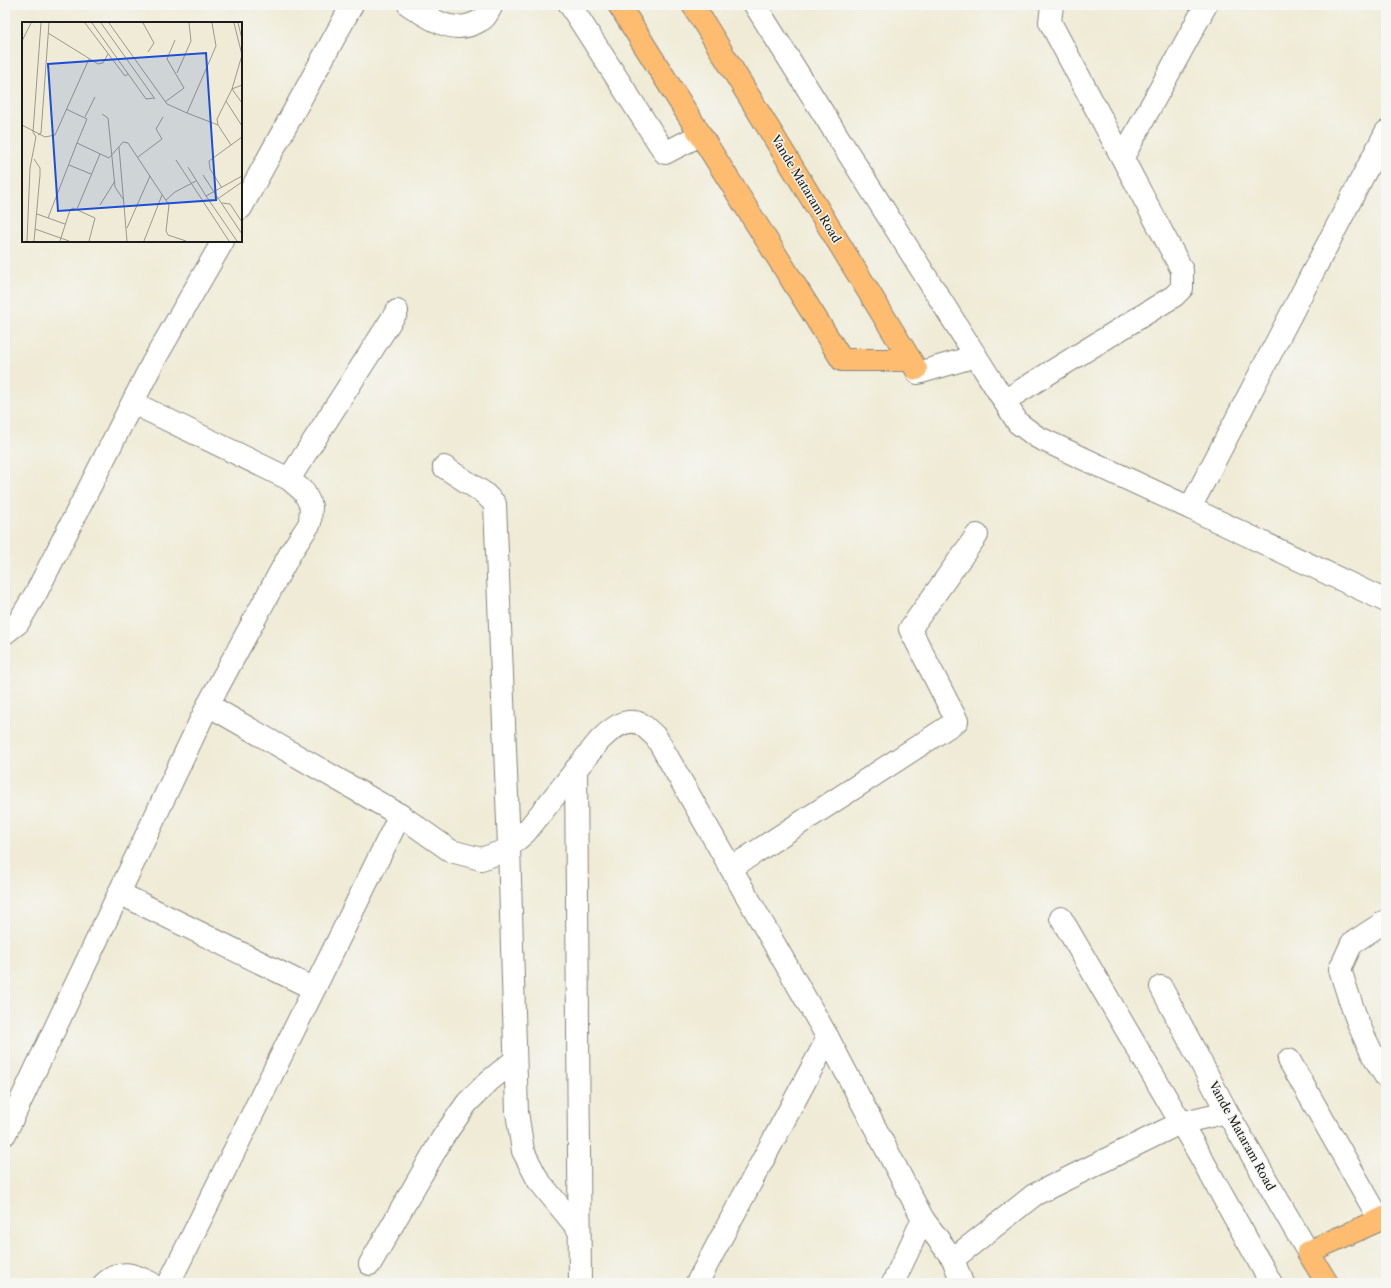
<svg xmlns="http://www.w3.org/2000/svg" width="1391" height="1288" font-family="'Libre Caslon Text',serif">
<style>
.lines{fill:none;stroke-linecap:round;stroke-linejoin:round}
.minor-casing{stroke:#868479;stroke-width:24}
.major-casing{stroke:#868479;stroke-width:24}
.minor{stroke:#fff;stroke-width:22}
.major{stroke:#febc70;stroke-width:22}
.labels{text-anchor:middle;stroke-width:3;stroke-linejoin:round;paint-order:stroke}
.street-label{font-size:12px;fill:#1c1c1c;stroke:#f6f6f2}
.inset-road{fill:none;stroke:#9b988c;stroke-width:1}
.view{fill:#1d4ed8;fill-opacity:0.15;stroke:#1d4ed8;stroke-width:2}
.inset-edge{fill:none;stroke:#1c1c1c;stroke-width:2}
</style>
<rect width="100%" height="100%" fill="#f6f6f2"/>
<filter id="ink" filterUnits="userSpaceOnUse"><feTurbulence type="fractalNoise" baseFrequency=".025" numOctaves="2"/><feDisplacementMap in="SourceGraphic" scale="8" xChannelSelector="R" yChannelSelector="G"/><feConvolveMatrix kernelMatrix="1 2 1 2 8 2 1 2 1" color-interpolation-filters="sRGB"/></filter>
<filter id="wash" filterUnits="userSpaceOnUse"><feTurbulence type="fractalNoise" baseFrequency=".012" numOctaves="4" result="noise"/><feDisplacementMap in="SourceGraphic" scale="16" xChannelSelector="R" yChannelSelector="G"/><feGaussianBlur stdDeviation="0.9" result="paint"/><feColorMatrix in="noise" values="0 0 0 0 0 0 0 0 0 0 0 0 0 0 0 0 0 1.4 0 .05"/><feComposite in="paint" operator="in"/></filter>
<g filter="url(#wash)">
<rect width="100%" height="100%" fill="#efebd6"/>
</g>
<g filter="url(#ink)">
<g class="lines">
<defs>
<g id="minor">
<path d="M409,5C431,19 454,37 481,20C486,18 489,10 492,5"/>
<polyline points="570,5 665,153 700,135"/>
<polyline points="755,5 1018,423 1037,437 1190,508"/>
<polyline points="1386,132 1190,508 1386,601"/>
<polyline points="1123,157 1206,5"/>
<polyline points="241,208 352,5"/>
<polyline points="918,373 976,356"/>
<polyline points="1004,401 1174,296 1182,288 1182,270 1050,22 1052,5"/>
<path d="M133,403L289,479L304,492L311,506L310,523L291,552L208,705L400,815L451,851L481,859L504,851L525,833L599,741C609,731 625,716 641,724C646,727 651,733 656,737L828,1038L923,1219L953,1259L962,1283"/>
<polyline points="444,467 484,493 495,504 509,846 517,1112 523,1151 538,1180 579,1230"/>
<polyline points="289,479 397,311"/>
<polyline points="5,633 18,623 36,593 153,362 223,241"/>
<polyline points="576,769 580,1283"/>
<polyline points="731,868 957,721 910,629 977,535"/>
<polyline points="119,893 314,989"/>
<polyline points="1061,918 1198,1152 1271,1283"/>
<path d="M1386,921L1352,943L1340,969C1352,1009 1363,1041 1386,1077"/>
<polyline points="1161,987 1227,1112 1308,1252"/>
<polyline points="1289,1060 1380,1220"/>
<polyline points="5,1134 208,705"/>
<polyline points="953,1259 1034,1195 1180,1123 1227,1112"/>
<polyline points="370,1264 443,1137 467,1103 489,1081 515,1060"/>
<path d="M105,1283C122,1268 134,1275 151,1283"/>
<polyline points="169,1283 400,815"/>
<polyline points="697,1283 828,1038"/>
<polyline points="893,1283 923,1219"/>
</g>
<g id="major">
<polyline points="619,5 842,360 910,360"/>
<polyline points="693,5 916,369"/>
<polyline points="1327,1283 1308,1252 1386,1217"/>
</g>
</defs>
<!-- minor casing -->
<use href="#minor" class="minor-casing"/>
<!-- major casing -->
<use href="#major" class="major-casing"/>
<!-- minor -->
<use href="#minor" class="minor"/>
<!-- major -->
<use href="#major" class="major"/>
</g>
</g>
<g class="labels">
<!-- street labels -->
<g class="street-label">
<text transform="translate(806 189) rotate(59)" y="4">Vande Mataram Road</text>
<text transform="translate(1242 1136) rotate(61)" y="4">Vande Mataram Road</text>
</g>
</g>
<!-- overview -->
<g transform="translate(22 22)">
<rect width="220" height="220" fill="#efebd6"/>
<path class="inset-road" d="M63,1L103,54L106,52M70,1L124,77L132,76M79,1L133,77M87,1L145,82L165,91M121,1L132,21L126,30M190,1L194,24L165,91L196,103M212,1L220,33L210,67L220,81M216,1L220,17M26,11L76,42L81,41L86,32M0,19L9,1M155,51L169,19L167,1M204,79L220,104M143,80L162,66L145,37L153,18M44,87L65,97L55,121L87,136L101,120L106,121L147,183L144,209L146,213L164,219M80,92L86,96L93,165L101,177M63,95L73,75M0,103L23,115L33,113L67,37M16,113L19,111L27,1M209,123L196,103L195,97L210,67L220,63M97,125L105,219M116,135L140,117L134,107L141,95M12,137L18,146V153L12,219M154,138L207,219M47,143L69,152M166,145L184,174M181,153L192,170M200,166L188,147L187,139L220,115M192,170L220,212M144,178L153,170L174,159M194,178L220,160M200,181L208,182L220,200M78,183L93,159M55,187L78,132M15,192L43,202M26,196L55,121M105,206L128,154M13,207L47,219M5,219L8,146L14,115L11,110L19,1M38,219L48,188L51,186L73,196L67,219M122,219L140,173M215,219L184,174L220,154"/>
<path class="view" d="M184,31L194,178L36,189L26,42Z"/>
<rect width="220" height="220" class="inset-edge"/>
</g>
<!-- margin -->
<rect width="1391" height="1288" fill="none" stroke="#f6f6f2" stroke-width="20"/>
</svg>
